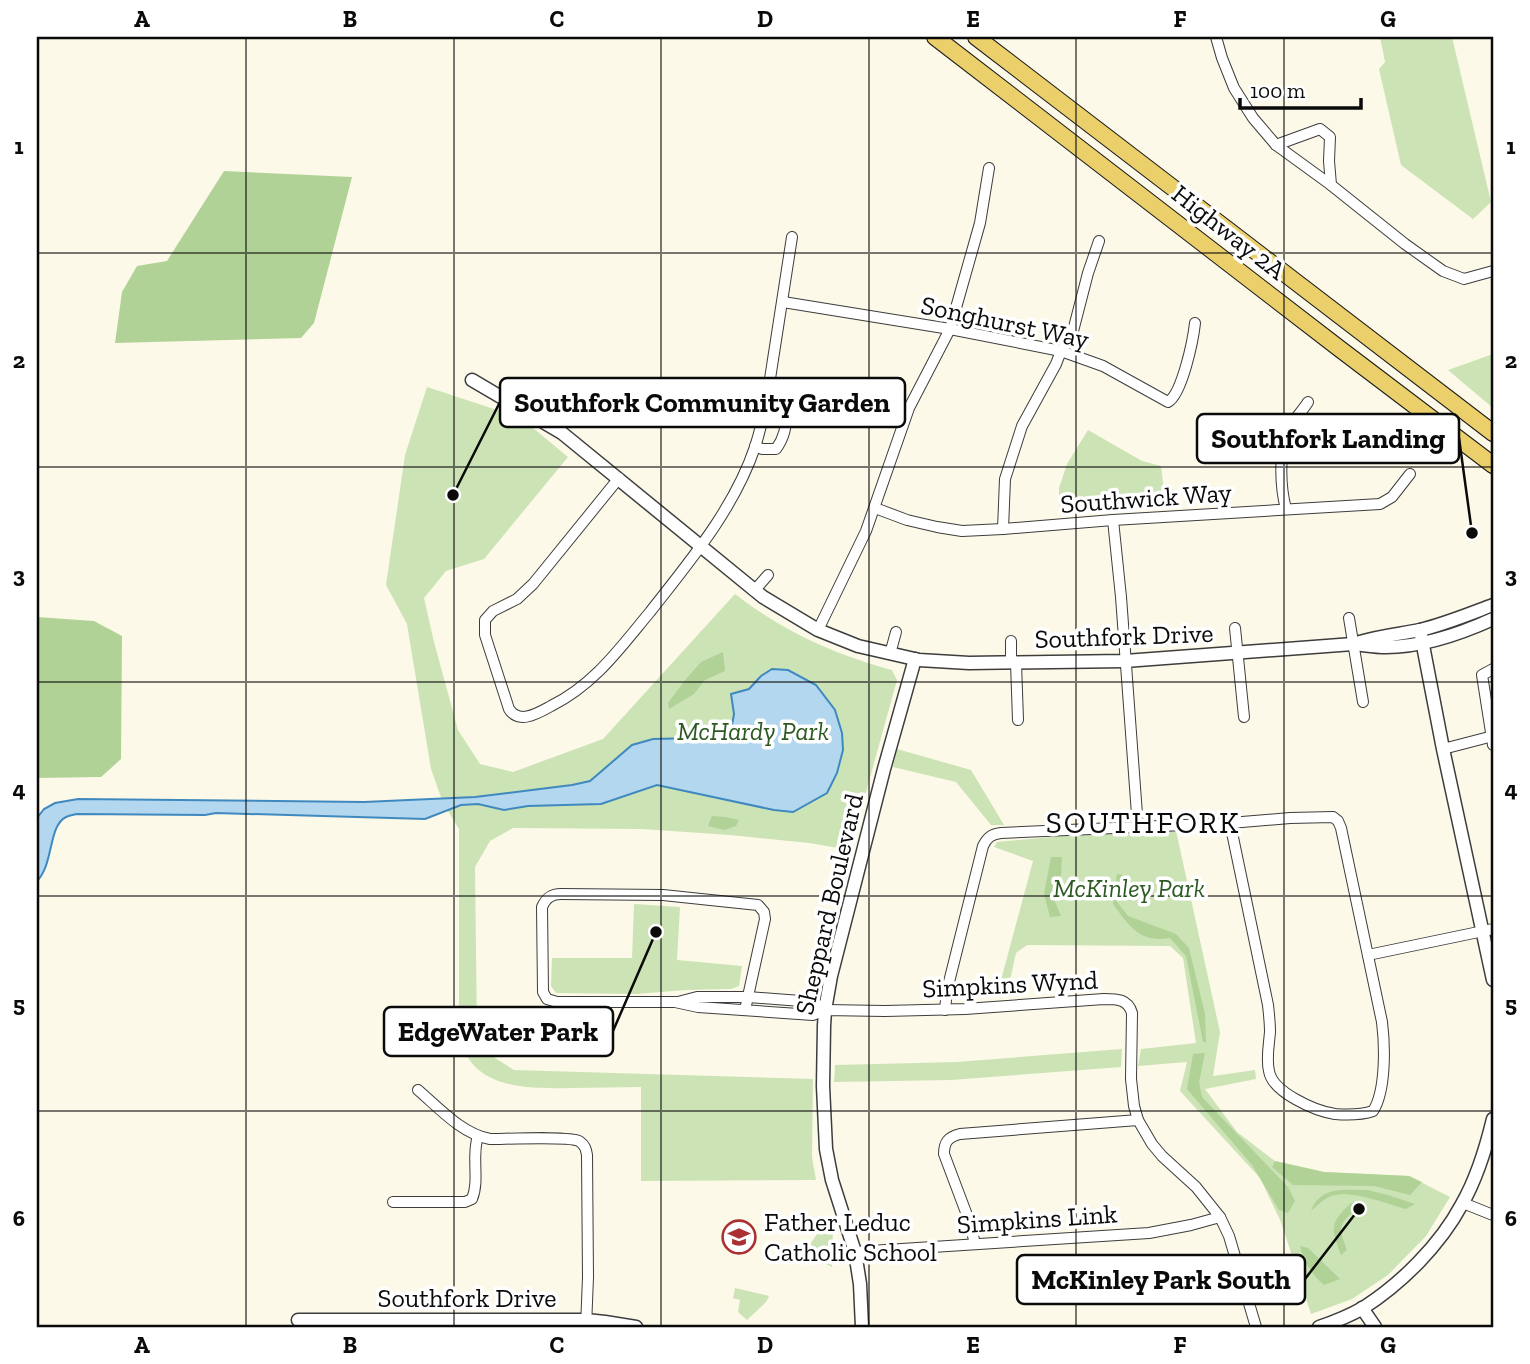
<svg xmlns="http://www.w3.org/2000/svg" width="1530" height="1364" font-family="'Zilla Slab',serif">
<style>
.green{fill:#cce3b6}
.forest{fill:#b0d297}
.water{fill:#b2d7ef;stroke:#4089bf;stroke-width:2}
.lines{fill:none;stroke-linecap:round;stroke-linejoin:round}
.minor-casing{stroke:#3d3d3d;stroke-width:12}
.tertiary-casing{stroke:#3d3d3d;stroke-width:15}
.primary-casing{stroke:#1b1b1b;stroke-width:18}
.minor{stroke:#fff;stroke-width:10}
.tertiary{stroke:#fff;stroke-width:12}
.primary{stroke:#ebcf6a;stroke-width:16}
.grid{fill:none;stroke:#0a0a0a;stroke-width:2;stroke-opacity:0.55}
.labels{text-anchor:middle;stroke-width:7;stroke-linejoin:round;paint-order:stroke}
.street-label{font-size:26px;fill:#0a0a0a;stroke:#fff}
.park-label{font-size:26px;font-style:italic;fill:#2c5a22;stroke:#fff}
.poi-label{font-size:26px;fill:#0a0a0a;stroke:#fff;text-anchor:start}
.quarter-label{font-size:30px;letter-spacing:2px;fill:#0a0a0a;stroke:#fff}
.leader{fill:none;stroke:#0a0a0a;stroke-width:2.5}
.callout-dot{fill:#0a0a0a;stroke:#fff;stroke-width:2.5}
.callout{fill:#fff;stroke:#0a0a0a;stroke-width:2.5}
.callout-label{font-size:28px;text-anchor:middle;font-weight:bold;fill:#0a0a0a}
.neatline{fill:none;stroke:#0a0a0a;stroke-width:2.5}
.grid-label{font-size:23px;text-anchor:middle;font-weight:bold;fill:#0a0a0a}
</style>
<rect width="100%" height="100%" fill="#fdf9e8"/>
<!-- green -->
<g class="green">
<polygon points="1380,37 1452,37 1491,202 1473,219 1401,165 1379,69 1385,62"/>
<polygon points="1493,354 1493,408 1448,370"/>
<path d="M427,387L521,418L568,457L484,559L446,571L424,598L434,642L458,730L480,764L513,772L603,739L735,594C785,632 831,653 892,670L897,680L850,850L809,843L730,835L642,829L513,828L490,841L475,867L477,1033L495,1058L514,1070L813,1079L812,1157L816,1180L641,1181V1087C618,1087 594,1088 571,1088C524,1089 466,1089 459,1030V829L443,803L431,769L407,624L386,585L405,455Z"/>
<polygon points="1088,430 1142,461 1161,466 1166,507 1059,514 1059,488 1067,464"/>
<polygon points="897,749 971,770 1004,825 991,825 956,782 893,767"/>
<polygon points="1175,826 1220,1032 1213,1076 1255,1070 1256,1079 1205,1089 1237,1132 1275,1161 1324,1172 1409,1176 1450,1197 1426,1236 1388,1275 1352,1299 1311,1314 1281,1222 1260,1178 1180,1091 1187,1062 1138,1066 1141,1049 1196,1043 1183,958 1170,946 1027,945 1016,953 1007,994 997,995 1033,861 994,847 997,842"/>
<polygon points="634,904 680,907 677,960 742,966 739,986 731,989 686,990 636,994 556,993 551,986 552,958 632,958"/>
<polygon points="1122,1049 1121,1067 951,1080 834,1082 835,1065 957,1062"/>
<polygon points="824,1224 833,1228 832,1267 804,1253"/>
<polygon points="735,1288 769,1296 766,1302 747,1320 738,1312 740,1300 733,1298"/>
</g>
<!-- forest -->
<g class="forest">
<polygon points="224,171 352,177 314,323 301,338 115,343 122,292 137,266 167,261"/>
<polygon points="37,617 94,621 122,636 121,759 101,777 37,778"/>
<polygon points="723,652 725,671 705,680 694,694 669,709 668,703 686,679 701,662"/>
<polygon points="712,816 725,817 739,820 736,826 724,830 708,826"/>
<polygon points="1051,857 1062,857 1061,875 1051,892 1061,916 1050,917 1044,894"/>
<path d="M1117,874L1127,876L1122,883L1117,902L1128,916L1176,934L1189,948L1205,1014L1206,1042H1203L1186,956L1170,938C1140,943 1130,927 1113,904Z"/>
<polygon points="1205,1053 1199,1082 1202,1097 1288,1187 1295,1201 1288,1213 1279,1210 1252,1165 1187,1089 1193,1054"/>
<polygon points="1275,1161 1324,1172 1409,1176 1422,1182 1410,1195 1374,1186 1293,1185 1272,1167"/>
<path d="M1367,1190L1388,1195L1415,1204L1406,1209C1387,1204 1347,1188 1329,1197C1322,1200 1316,1207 1311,1211C1320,1186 1344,1190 1367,1190Z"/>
<path d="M1351,1203L1362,1205L1361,1212H1353C1336,1227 1340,1230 1347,1250L1341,1255C1331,1227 1329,1224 1351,1203Z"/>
<path d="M1300,1246L1308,1248L1340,1279L1324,1285C1312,1275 1303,1261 1300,1246Z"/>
</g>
<!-- water -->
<path class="water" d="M772,669L788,670L816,685L835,710L842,733L843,750L837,773L827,793L793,812L774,810L657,785L601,804L528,806L504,810L478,804L461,805L425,819L216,813L205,815L77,814C73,815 70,815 66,817C48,826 54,864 37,881V818L44,809L55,803L78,799L364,802L475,797L572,785L590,781L632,745L653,739L695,738L719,740L731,731L734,714L731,694L749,689L761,676Z"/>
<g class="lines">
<defs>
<g id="minor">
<polyline points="1216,37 1222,58 1234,88 1253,118 1276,145 1331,185 1405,244 1443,271 1464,279 1493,271"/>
<polyline points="1276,145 1320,129 1330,137 1329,161 1331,185"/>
<path d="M783,302L950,329L1061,351L1103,366L1168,402C1182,394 1193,341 1195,323"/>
<path d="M755,446L762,449H776C782,441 790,423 782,415C778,411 771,408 767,405"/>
<path d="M619,478L533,584L517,599L493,611L485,620V635L509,709C519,725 538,713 551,706C594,685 620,648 650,612C690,561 734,509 755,447C765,416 769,385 774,353C780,314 786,276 792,237"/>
<polyline points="875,508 907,520 937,527 962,531 1003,529 1113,520 1380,504 1392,497 1410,474"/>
<path d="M1286,509C1280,487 1278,445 1291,425C1296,417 1303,410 1308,402"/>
<polyline points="1113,520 1121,597 1138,828"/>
<polyline points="1003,529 1005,479 1022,426 1056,364 1061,351 1072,335 1088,273 1099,241"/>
<polyline points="754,591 768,575"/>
<polyline points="1349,618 1363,702"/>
<polyline points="1235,628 1244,717"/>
<polyline points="818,630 866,531 909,408 950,329 980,223 989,168"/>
<polyline points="1011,641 1011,663"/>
<polyline points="890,654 896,632"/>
<polyline points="1016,663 1018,720"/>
<polyline points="1493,669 1482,675 1493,745"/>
<polyline points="1443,749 1493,736"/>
<polyline points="1368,955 1493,929"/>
<polyline points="678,1002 697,997 748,997 814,1002 825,1010"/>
<path d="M745,1010L765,919L764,912L758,905L663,895L561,894C551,894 546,898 542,907L543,992L547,999L557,1002H675L698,1007L813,1015L825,1010L885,1011L965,1009L1104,999C1117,999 1128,999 1132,1013L1131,1079L1134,1106L1138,1120L1152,1144L1162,1156L1196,1187L1220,1217L1229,1236L1256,1327"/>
<path d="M945,1010L947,990L983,846C987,838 991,834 1001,833L1230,823L1290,818L1333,817L1338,821L1341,828L1382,1022C1385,1046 1386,1091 1373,1111C1361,1115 1347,1115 1335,1114C1315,1111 1272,1092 1269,1071C1266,1059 1269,1045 1270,1032C1270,1023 1269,1014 1268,1005L1230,823"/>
<path d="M418,1090C439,1108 462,1134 490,1139C505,1139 569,1136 579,1141C585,1145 586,1149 587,1155L588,1277L586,1327"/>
<path d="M393,1202H465L472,1199C480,1180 471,1156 478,1136"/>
<polyline points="1463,1203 1493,1215"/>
<path d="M975,1244L970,1223L944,1154C944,1142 948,1137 960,1134L1138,1120"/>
<polyline points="855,1252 1149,1233 1191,1225 1220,1217"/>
</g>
<g id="tertiary">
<path d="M472,380L562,433L763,597L818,630L858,646L919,660L969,663L1125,661L1353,644C1364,645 1375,647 1386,647C1423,647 1460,634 1493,619"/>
<polyline points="1420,630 1443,749 1493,980"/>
<path d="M1360,642C1379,636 1400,634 1420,630C1445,624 1469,614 1493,605"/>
<polyline points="1362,1308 1375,1327"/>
<polyline points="298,1320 586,1320 605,1322 636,1327"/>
<polyline points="862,1327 860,1284 855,1252 832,1180 826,1149 823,1086 824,1026 825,1010 831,976 884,769 915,659"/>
<path d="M1319,1327C1334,1322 1349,1316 1363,1308C1402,1283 1440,1245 1462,1204C1477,1178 1486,1148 1493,1119"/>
</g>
<g id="primary">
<polyline points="935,37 1340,349 1493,465"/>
<polyline points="976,37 1493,433"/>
</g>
</defs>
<!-- minor casing -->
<use href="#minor" class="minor-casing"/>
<!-- tertiary casing -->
<use href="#tertiary" class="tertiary-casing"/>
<!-- primary casing -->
<use href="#primary" class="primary-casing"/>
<!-- minor -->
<use href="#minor" class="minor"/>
<!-- tertiary -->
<use href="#tertiary" class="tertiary"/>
<!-- primary -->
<use href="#primary" class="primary"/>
</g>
<!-- grid -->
<path class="grid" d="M246,37V1327M454,37V1327M661,37V1327M869,37V1327M1076,37V1327M1284,37V1327M37,253H1493M37,467H1493M37,682H1493M37,896H1493M37,1111H1493"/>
<!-- icons -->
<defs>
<symbol id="school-ring" viewBox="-11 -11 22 22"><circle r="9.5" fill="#fff" stroke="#ab3033" stroke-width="1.5"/><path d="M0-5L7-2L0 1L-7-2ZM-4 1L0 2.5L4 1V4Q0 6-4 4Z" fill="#ab3033"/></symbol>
</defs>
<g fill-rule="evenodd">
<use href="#school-ring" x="720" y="1218" width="38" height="38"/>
</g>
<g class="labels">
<!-- street labels -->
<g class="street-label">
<text transform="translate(1229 232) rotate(38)" y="9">Highway 2A</text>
<text transform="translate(1005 322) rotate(12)" y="9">Songhurst Way</text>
<text transform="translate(1146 498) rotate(-4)" y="9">Southwick Way</text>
<text transform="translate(1124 636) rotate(-2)" y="9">Southfork Drive</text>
<text transform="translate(829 904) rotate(-77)" y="9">Sheppard Boulevard</text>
<text transform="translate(1010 984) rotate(-3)" y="9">Simpkins Wynd</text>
<text transform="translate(1037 1219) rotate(-4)" y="9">Simpkins Link</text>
<text x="467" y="1307">Southfork Drive</text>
</g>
<!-- park labels -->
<g class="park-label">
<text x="753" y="740">McHardy Park</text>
<text x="1129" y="897">McKinley Park</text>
</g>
<!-- poi labels -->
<g class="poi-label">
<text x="764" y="1231">Father Leduc<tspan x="764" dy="30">Catholic School</tspan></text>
</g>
<!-- quarter labels -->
<g class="quarter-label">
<text x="1143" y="833">SOUTHFORK</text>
</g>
</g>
<!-- callouts -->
<path class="leader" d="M453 495L500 402M1472 533L1459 438M656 932L613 1031M1359 1209L1305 1279"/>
<g class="callout-dot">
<circle cx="453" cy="495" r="7"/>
<circle cx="1472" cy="533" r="7"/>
<circle cx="656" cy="932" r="7"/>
<circle cx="1359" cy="1209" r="7"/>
</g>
<g class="callout">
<rect x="500" y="378" width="405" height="49" rx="7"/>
<rect x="1197" y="414" width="262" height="49" rx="7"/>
<rect x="384" y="1007" width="229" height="49" rx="7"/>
<rect x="1017" y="1255" width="288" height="49" rx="7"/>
</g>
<g class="callout-label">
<text x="702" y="412">Southfork Community Garden</text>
<text x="1328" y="448">Southfork Landing</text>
<text x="498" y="1041">EdgeWater Park</text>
<text x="1161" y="1289">McKinley Park South</text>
</g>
<!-- border -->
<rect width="1530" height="1364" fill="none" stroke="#ffffff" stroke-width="77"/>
<!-- scale -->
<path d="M1240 98v10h121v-10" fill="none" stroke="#0a0a0a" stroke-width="3.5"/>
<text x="1250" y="98" font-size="21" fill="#0a0a0a" stroke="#ffffff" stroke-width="5" paint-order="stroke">100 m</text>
<rect x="38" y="38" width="1454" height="1288" class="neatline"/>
<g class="grid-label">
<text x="142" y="27">A</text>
<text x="350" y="27">B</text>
<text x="557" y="27">C</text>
<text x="765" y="27">D</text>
<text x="973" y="27">E</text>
<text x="1180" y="27">F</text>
<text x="1388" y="27">G</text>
<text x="19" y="154">1</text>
<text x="1511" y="154">1</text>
<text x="19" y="368">2</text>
<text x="1511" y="368">2</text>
<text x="19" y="583">3</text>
<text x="1511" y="583">3</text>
<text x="19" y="797">4</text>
<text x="1511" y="797">4</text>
<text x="19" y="1012">5</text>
<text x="1511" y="1012">5</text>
<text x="19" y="1226">6</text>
<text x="1511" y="1226">6</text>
<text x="142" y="1353">A</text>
<text x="350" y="1353">B</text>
<text x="557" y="1353">C</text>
<text x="765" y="1353">D</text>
<text x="973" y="1353">E</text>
<text x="1180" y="1353">F</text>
<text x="1388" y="1353">G</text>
</g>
</svg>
